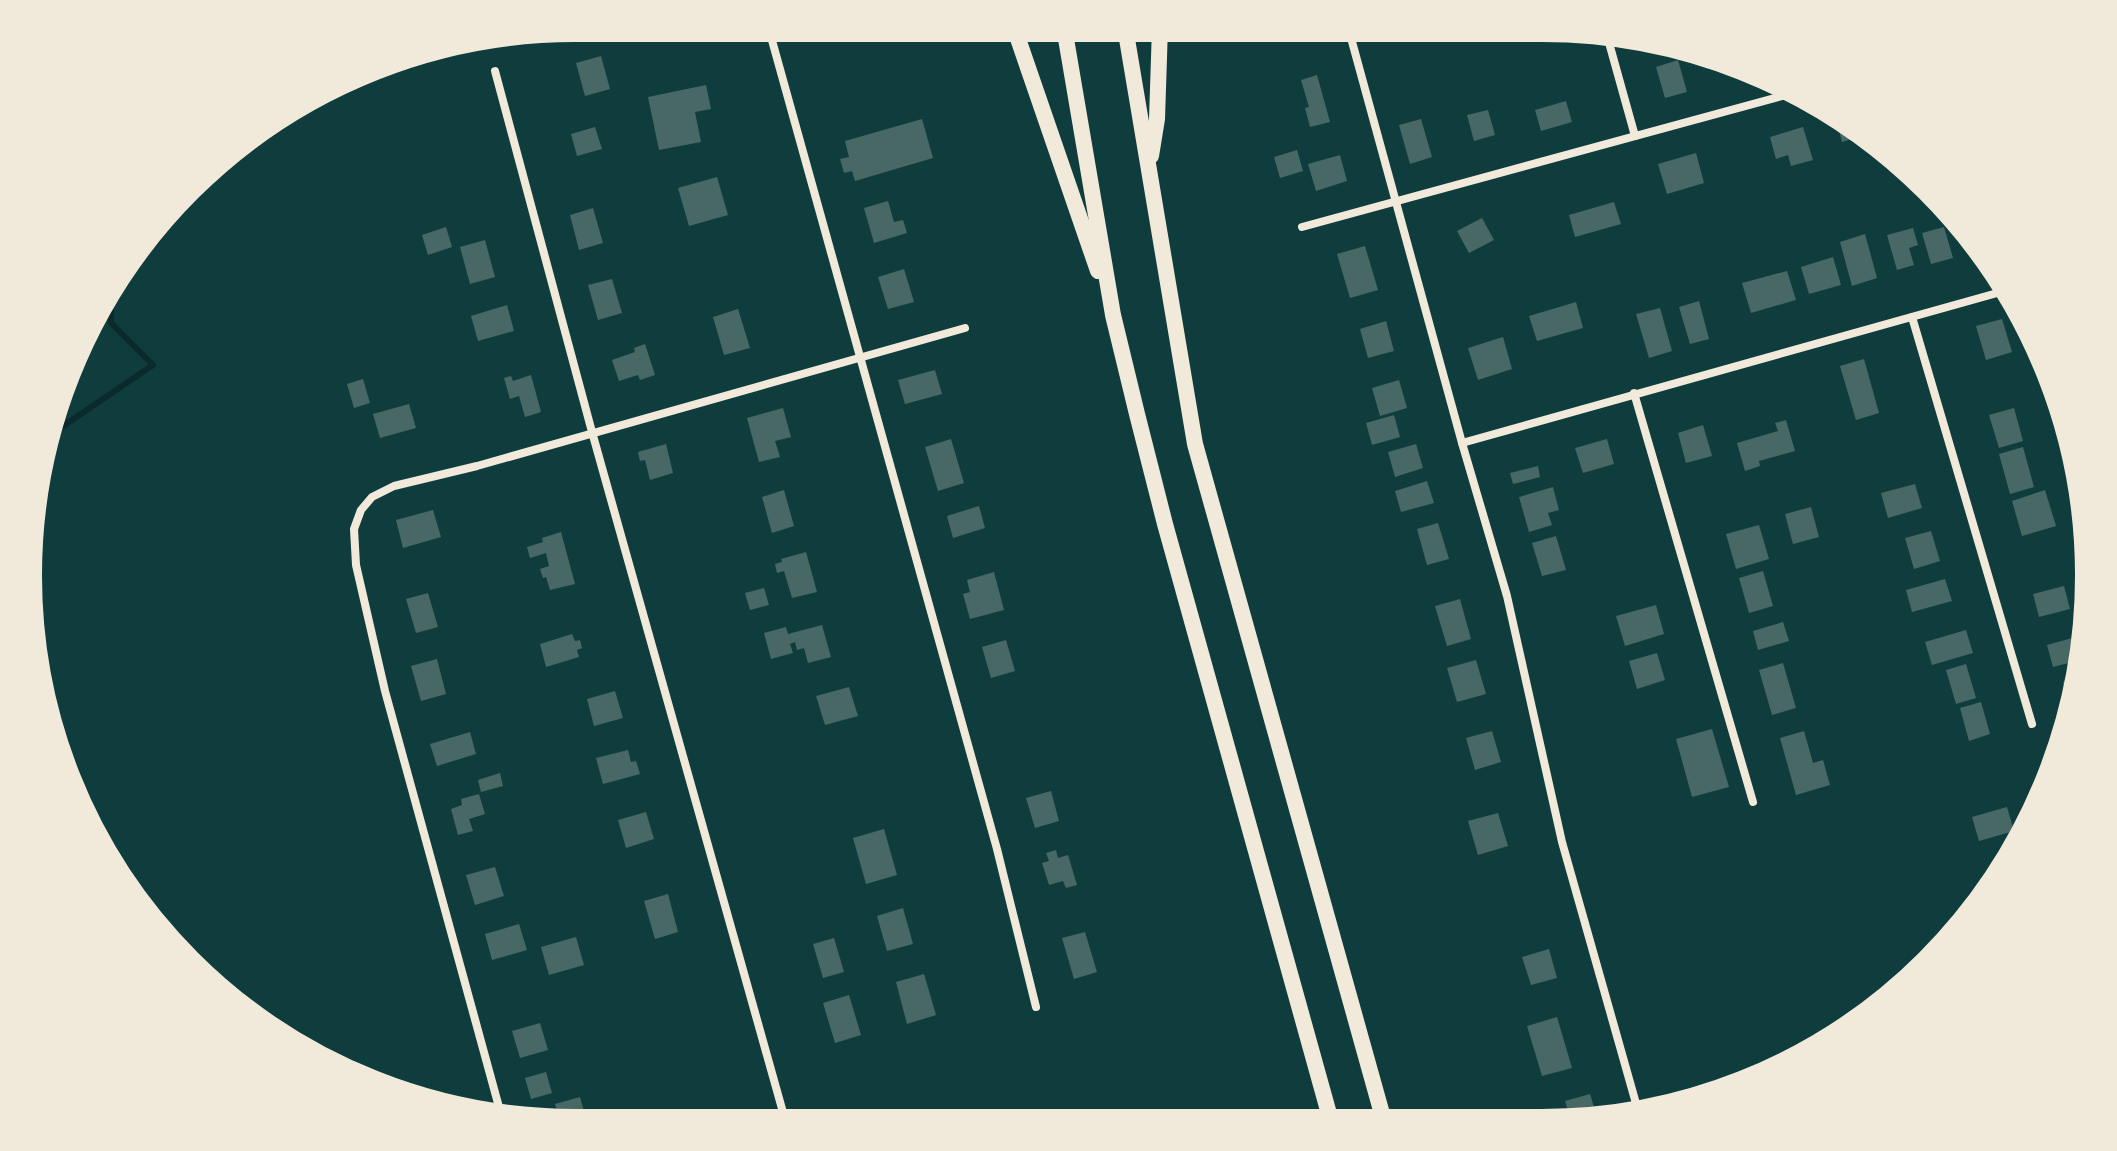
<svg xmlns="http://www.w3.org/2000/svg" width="2117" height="1151" font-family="Ubuntu,sans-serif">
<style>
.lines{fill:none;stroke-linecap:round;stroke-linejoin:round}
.stream{stroke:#0a2a2b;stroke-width:6}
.building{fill:#486865}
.minor{stroke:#f1e9da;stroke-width:8}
.motorway{stroke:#f1e9da;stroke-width:16}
.rim{fill:none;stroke:#f1e9da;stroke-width:4}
</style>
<rect width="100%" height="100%" fill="#0f3d3e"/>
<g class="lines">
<!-- stream -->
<polyline class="stream" points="44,439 153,365 111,323 110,290"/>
</g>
<!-- building -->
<g class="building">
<polygon points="813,26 841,26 841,27 816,34"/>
<polygon points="1206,27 1237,27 1238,30 1210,39"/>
<polygon points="1281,27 1304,27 1305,32 1284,37"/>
<polygon points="1525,27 1555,27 1556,33 1529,41"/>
<polygon points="601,56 610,89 585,96 576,63"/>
<polygon points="1678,60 1687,92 1665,98 1656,67"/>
<polygon points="1317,75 1330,122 1310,127 1305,108 1309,107 1301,80"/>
<polygon points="706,85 711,109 695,112 701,142 659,150 648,97"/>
<polygon points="1566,101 1572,122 1541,131 1535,110"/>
<polygon points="1488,110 1495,135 1474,141 1467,115"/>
<polygon points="1841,117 1866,135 1842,142 1836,119"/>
<polygon points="922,119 933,158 855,181 852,171 844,173 840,159 849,157 845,141"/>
<polygon points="1421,119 1432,157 1410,164 1399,125"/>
<polygon points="595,127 602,149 577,156 571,134"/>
<polygon points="1803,127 1813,160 1791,166 1788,155 1776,159 1770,137"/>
<polygon points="1297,150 1303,171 1280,178 1274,157"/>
<polygon points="1696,153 1704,183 1667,194 1658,164"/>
<polygon points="1340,155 1347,181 1316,191 1308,164"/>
<polygon points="717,177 728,215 689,226 678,188"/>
<polygon points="888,201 894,222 903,220 907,233 874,243 864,208"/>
<polygon points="1614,202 1621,224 1575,237 1569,215"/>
<polygon points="593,208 603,243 579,250 570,215"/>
<polygon points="1482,218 1494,240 1469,253 1457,231"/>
<polygon points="446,227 452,247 428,255 422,235"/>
<polygon points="1944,227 1953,258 1931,264 1922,233"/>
<polygon points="1913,228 1918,245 1909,248 1914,265 1897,270 1887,235"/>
<polygon points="1865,234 1877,278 1852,286 1840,242"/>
<polygon points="485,240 495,277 470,284 460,247"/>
<polygon points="1365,246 1378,290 1350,298 1337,254"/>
<polygon points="1833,257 1841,285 1809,294 1801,267"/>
<polygon points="904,269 914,302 888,309 878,277"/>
<polygon points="1787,271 1796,300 1751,313 1742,283"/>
<polygon points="612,279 622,313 598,320 588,285"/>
<polygon points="1699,301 1709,339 1690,344 1679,307"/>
<polygon points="1576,302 1583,328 1537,341 1529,316"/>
<polygon points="507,305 514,331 478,341 471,316"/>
<polygon points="1660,308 1672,351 1649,358 1636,314"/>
<polygon points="738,309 750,348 724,355 713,317"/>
<polygon points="2002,319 2012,352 1986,360 1976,326"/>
<polygon points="1386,321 1394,351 1368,358 1360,329"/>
<polygon points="1503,337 1512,369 1478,380 1468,348"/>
<polygon points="645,344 655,375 640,380 638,375 619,381 612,360 635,352 634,348"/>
<polygon points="1864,359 1879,413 1856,420 1840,366"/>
<polygon points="935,370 942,394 905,404 898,380"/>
<polygon points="531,375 541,412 525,417 519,396 510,399 504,378 511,376 513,381"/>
<polygon points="363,379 370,403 354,408 347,384"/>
<polygon points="1399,380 1407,408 1380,416 1372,388"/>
<polygon points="409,404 416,428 380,438 373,414"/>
<polygon points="783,408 791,437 775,441 780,457 759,462 747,418"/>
<polygon points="2014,408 2023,441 1999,448 1989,415"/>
<polygon points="1394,415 1400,437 1372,445 1366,423"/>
<polygon points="1786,420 1795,451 1759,461 1760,466 1745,471 1737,443 1778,431 1775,423"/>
<polygon points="1703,425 1712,456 1686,463 1678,433"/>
<polygon points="951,439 964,483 938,491 925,447"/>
<polygon points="1607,439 1614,464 1583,473 1575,448"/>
<polygon points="666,444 673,473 650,480 645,460 640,461 638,452"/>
<polygon points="1416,444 1423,468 1395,477 1388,452"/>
<polygon points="2023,447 2034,487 2010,494 1999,454"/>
<polygon points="1538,466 1540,477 1513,484 1510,473"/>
<polygon points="1427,481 1434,503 1401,512 1395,491"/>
<polygon points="1915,484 1922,508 1888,518 1881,493"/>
<polygon points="1553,487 1559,510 1548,513 1552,525 1529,532 1519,497"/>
<polygon points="784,490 794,526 772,533 762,497"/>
<polygon points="2045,490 2056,526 2022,536 2012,501"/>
<polygon points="979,506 985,528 953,538 947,516"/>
<polygon points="1811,507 1819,537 1793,544 1785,514"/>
<polygon points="433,510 441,537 403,548 396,520"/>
<polygon points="1438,523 1449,559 1427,565 1417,529"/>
<polygon points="1759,525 1769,559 1736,569 1726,534"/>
<polygon points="1931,531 1940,561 1914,569 1905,538"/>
<polygon points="561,532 575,584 550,590 546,577 543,578 540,569 549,566 546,553 530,558 527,547 543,542 542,538"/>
<polygon points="1556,536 1566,570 1542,576 1532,543"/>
<polygon points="806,552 817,592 792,598 784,571 777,573 775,564 782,562 781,559"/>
<polygon points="1763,571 1773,606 1749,613 1739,578"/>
<polygon points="994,572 1004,610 970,619 963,594 970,592 967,580"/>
<polygon points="1945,579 1952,601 1912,612 1906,590"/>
<polygon points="2064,586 2070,609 2039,617 2033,594"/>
<polygon points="764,588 769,605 750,610 745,593"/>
<polygon points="428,593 438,627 416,633 406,599"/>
<polygon points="1460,599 1471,639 1447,646 1435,606"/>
<polygon points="1656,605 1664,634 1625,646 1616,616"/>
<polygon points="1783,622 1789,641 1758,650 1753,631"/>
<polygon points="822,625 831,657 808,663 804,648 797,650 795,642 790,644 793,653 771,659 764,633 786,627 788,634"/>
<polygon points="1966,630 1973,653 1932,665 1925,642"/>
<polygon points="572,634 575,641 580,640 582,648 577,650 579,657 546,667 540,644"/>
<polygon points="2083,635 2086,647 2084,659 2053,667 2047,645"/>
<polygon points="1006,640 1015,671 991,678 982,647"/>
<polygon points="1657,653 1665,680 1637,689 1629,661"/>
<polygon points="437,659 446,694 421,701 411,666"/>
<polygon points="1476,660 1486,694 1457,702 1447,668"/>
<polygon points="1783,663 1796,708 1772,715 1759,670"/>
<polygon points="1966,664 1976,698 1956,704 1946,670"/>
<polygon points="2079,677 2073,704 2069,705 2063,682"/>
<polygon points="849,687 858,716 825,725 816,696"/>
<polygon points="615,691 623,718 594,726 587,699"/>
<polygon points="1981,702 1990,734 1969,741 1960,708"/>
<polygon points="1712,729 1729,787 1692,797 1676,739"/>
<polygon points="1492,731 1501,762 1475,770 1466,738"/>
<polygon points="1804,731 1813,763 1823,760 1830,785 1796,795 1780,738"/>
<polygon points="470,732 476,754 437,766 430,744"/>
<polygon points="628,750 631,762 636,761 640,774 603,784 596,758"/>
<polygon points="500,773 503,786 481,792 478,780"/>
<polygon points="1051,791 1059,821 1035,828 1026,798"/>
<polygon points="479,794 485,814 469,819 473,831 458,835 451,809 462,805 461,799"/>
<polygon points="2007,807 2014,831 1979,841 1972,817"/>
<polygon points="646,812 654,839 626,848 618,820"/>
<polygon points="1498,813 1508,846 1478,855 1468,821"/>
<polygon points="884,829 897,875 866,884 853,838"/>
<polygon points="1056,850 1058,858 1068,855 1077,885 1066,888 1063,881 1049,885 1042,863 1049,861 1046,853"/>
<polygon points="495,867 504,896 475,905 466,875"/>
<polygon points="668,894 678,932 655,939 644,901"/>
<polygon points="903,908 913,944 887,951 877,916"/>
<polygon points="519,924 527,950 492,960 485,934"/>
<polygon points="1085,932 1097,972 1074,979 1062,938"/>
<polygon points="576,937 584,965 549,975 541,947"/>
<polygon points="834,938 844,972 823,978 813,944"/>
<polygon points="1549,949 1557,978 1531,985 1522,957"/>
<polygon points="924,974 936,1015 907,1024 896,982"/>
<polygon points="849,995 861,1035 835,1043 823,1003"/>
<polygon points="1557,1017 1572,1068 1542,1076 1527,1026"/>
<polygon points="540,1023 548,1050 520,1058 512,1031"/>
<polygon points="546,1072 552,1093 531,1099 525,1078"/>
<polygon points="1590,1094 1598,1120 1571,1120 1565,1101"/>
<polygon points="580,1097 586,1118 561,1124 555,1104"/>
</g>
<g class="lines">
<!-- minor -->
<g class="minor">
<polyline points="768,26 997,849 1036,1007"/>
<polyline points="1348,27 1462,443 1507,596 1562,842 1639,1114"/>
<polyline points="1606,32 1635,136"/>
<polyline points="495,71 592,432 786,1123"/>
<polyline points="1302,227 1797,92"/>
<polyline points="1912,317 2032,724"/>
<polyline points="1634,393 1753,802"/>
<polyline points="1462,443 2008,290"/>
<polyline points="502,1118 385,691 356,565 354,529 361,510 372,497 394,486 477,466 965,328"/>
</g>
<!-- motorway -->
<g class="motorway">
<polyline points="1014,27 1098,271"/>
<polyline points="1064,27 1113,315 1137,414 1165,524 1331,1121"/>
<polyline points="1125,27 1195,444 1384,1121"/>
<polyline points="1151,156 1157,119 1160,27"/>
</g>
</g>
<!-- crop -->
<path d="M0 0H2117V1151H0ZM575 40H1542A535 535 0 0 1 2077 575V576A535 535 0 0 1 1542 1111H575A535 535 0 0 1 40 576V575A535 535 0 0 1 575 40Z" fill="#f1e9da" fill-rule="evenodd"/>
<path class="rim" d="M575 40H1542A535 535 0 0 1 2077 575V576A535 535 0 0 1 1542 1111H575A535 535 0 0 1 40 576V575A535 535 0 0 1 575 40Z"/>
</svg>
